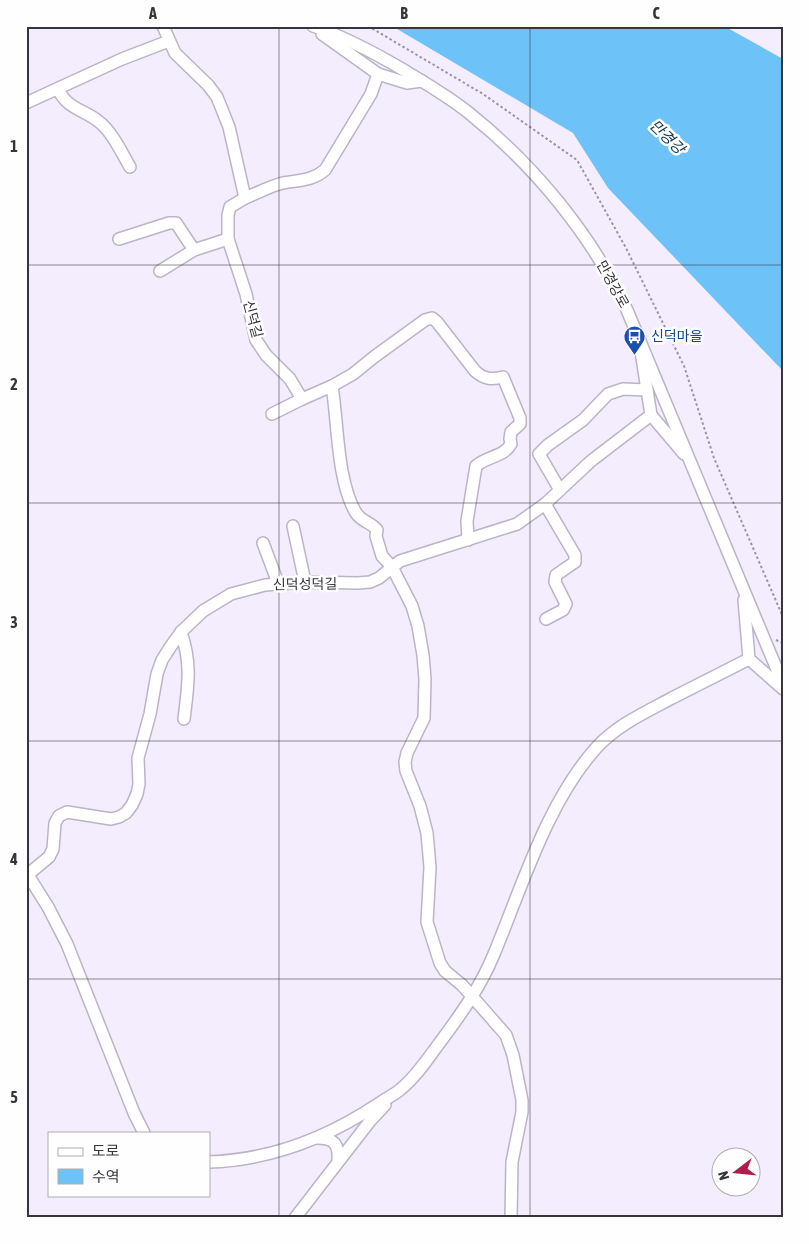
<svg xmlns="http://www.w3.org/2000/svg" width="809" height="1244" font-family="'Asap Condensed','Noto Sans KR',sans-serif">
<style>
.water{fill:#6dc3f8}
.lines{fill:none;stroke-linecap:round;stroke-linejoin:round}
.minor-casing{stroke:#bbb4c6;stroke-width:14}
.path{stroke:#9995a1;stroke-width:2;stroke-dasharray:2.5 2.5;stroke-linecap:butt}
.minor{stroke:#fff;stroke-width:11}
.grid{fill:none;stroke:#37353c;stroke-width:1;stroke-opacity:0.55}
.labels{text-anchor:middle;stroke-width:5;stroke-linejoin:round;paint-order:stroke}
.street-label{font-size:14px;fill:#37353c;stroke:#fefefe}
.transit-label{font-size:14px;fill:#164399;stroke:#fefefe;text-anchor:start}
.water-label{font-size:15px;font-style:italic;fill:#13394e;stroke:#fefefe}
.neatline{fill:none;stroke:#37353c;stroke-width:2}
.grid-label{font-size:16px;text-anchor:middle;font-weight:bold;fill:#37353c}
</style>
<rect width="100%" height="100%" fill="#f3edfd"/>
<!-- water -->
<polygon class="water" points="392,26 724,26 783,59 783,371 608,188 573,133"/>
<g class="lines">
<defs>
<g id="minor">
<path d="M163,26L175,53L208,85L217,97L229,127L245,198L230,207L228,215V239L246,294L256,340L266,355L290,379L302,399L332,386C338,423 337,482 356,513C362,522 371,522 377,530L376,536L382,556L392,567L412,606L418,626L423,655L425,679L424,718L407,753L405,762L406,771L420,806L427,833L430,867L427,922L440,963L445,971L462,985L506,1035L513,1055L522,1100V1112L512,1162L511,1218"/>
<path d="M313,26C345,37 373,52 402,69C425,83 448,96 469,113C534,165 591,234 627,310L783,684"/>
<polyline points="322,34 378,74 407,83 422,81"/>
<path d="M58,89C67,109 83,109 98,121C111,130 122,153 130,167"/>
<polyline points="26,103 122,59 169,41"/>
<path d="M245,198C258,193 270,186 283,183C299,180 312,181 325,170L371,94L378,74"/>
<polyline points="119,239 169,223 176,223 194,250"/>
<polyline points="160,271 194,250 228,239"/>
<path d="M332,386L353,374L374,357L425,320L432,318L437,322L475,371C484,379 491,380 503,377L520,418V424L511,432L510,439L511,444C504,457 487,456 476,466L467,521L468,540"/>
<polyline points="272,414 302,399"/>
<polyline points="651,415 684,454"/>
<polyline points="560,490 539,454 548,445 583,420 608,394 623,389 647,390"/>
<polyline points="545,504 575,555 575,562 556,575 555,582 566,604 563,610 546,619"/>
<polyline points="293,526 305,582"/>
<polyline points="263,543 278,583"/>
<polyline points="744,600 749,659 783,689"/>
<path d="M181,632C192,664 188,686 184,719"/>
<polyline points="26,872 48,907 67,944 134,1113 144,1133"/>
<polyline points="26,876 49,857 53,849 55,823 59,816 67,812 111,819 119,817 126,813 132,805 137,794 139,784 138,758 150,714 157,674 162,660 171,646 181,632 203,611 231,594 265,585 305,582 358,583 370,582 379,578 400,561 517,524 545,504 591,461 651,415 639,339"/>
<path d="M317,1138C334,1138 339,1144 338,1160"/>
<path d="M209,1162C270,1160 327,1138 378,1104C385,1099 394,1095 401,1089C417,1076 428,1058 441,1041C461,1014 481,986 494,954C522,887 547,802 597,747C617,725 646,712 672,698C698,685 723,672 749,659"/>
<polyline points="295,1218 370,1121 385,1105"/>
</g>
</defs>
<!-- minor casing -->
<use href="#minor" class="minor-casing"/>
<!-- path -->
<g class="path">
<polyline points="368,26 483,94 577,160 626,248 684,366 714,458 783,617"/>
<polyline points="776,640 783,643"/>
</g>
<!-- minor -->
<use href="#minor" class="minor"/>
</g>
<!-- grid -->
<path class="grid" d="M279,26V1218M530,26V1218M26,265H783M26,503H783M26,741H783M26,979H783"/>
<!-- icons -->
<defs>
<symbol id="bus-pin" viewBox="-11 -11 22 30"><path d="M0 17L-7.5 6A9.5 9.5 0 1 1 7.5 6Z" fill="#1a4fb4" stroke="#fefefe"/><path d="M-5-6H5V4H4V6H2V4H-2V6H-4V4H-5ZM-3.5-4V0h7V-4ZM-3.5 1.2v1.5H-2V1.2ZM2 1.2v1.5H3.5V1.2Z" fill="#fff"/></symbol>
</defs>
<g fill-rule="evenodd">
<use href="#bus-pin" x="622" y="324" width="25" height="34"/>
</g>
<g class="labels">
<!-- street labels -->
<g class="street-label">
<text transform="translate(613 284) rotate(61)" y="5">만경강로</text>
<text transform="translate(253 319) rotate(75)" y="5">신덕길</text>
<text transform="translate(305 584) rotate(-1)" y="5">신덕성덕길</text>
</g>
<!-- transit labels -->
<g class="transit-label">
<text x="651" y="341">신덕마을</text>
</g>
<!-- water labels -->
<g class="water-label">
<text transform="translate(667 137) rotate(44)" y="5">만경강</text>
</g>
</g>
<!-- border -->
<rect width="809" height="1244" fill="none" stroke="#fefefe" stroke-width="55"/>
<!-- legend -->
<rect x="48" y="1132" width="162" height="65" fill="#fefefe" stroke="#aeaeb0"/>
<rect x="58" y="1148" width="25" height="8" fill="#ffffff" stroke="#aeaeb0"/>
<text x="92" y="1156" font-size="15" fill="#37353c">도로</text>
<rect x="58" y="1169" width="25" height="15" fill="#6dc3f8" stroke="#aeaeb0"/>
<text x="92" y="1182" font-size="15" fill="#37353c">수역</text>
<!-- north arrow -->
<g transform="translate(736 1172) rotate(254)"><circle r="24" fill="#fefefe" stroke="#aeaeb0"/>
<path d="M0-4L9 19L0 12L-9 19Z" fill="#af1d4b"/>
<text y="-8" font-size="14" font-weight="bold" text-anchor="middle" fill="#37353c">N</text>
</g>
<rect x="28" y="28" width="754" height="1188" class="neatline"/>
<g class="grid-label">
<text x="153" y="19">A</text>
<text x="404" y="19">B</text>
<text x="656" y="19">C</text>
<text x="14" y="152">1</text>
<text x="14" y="390">2</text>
<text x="14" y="628">3</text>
<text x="14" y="865">4</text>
<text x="14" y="1103">5</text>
</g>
</svg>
